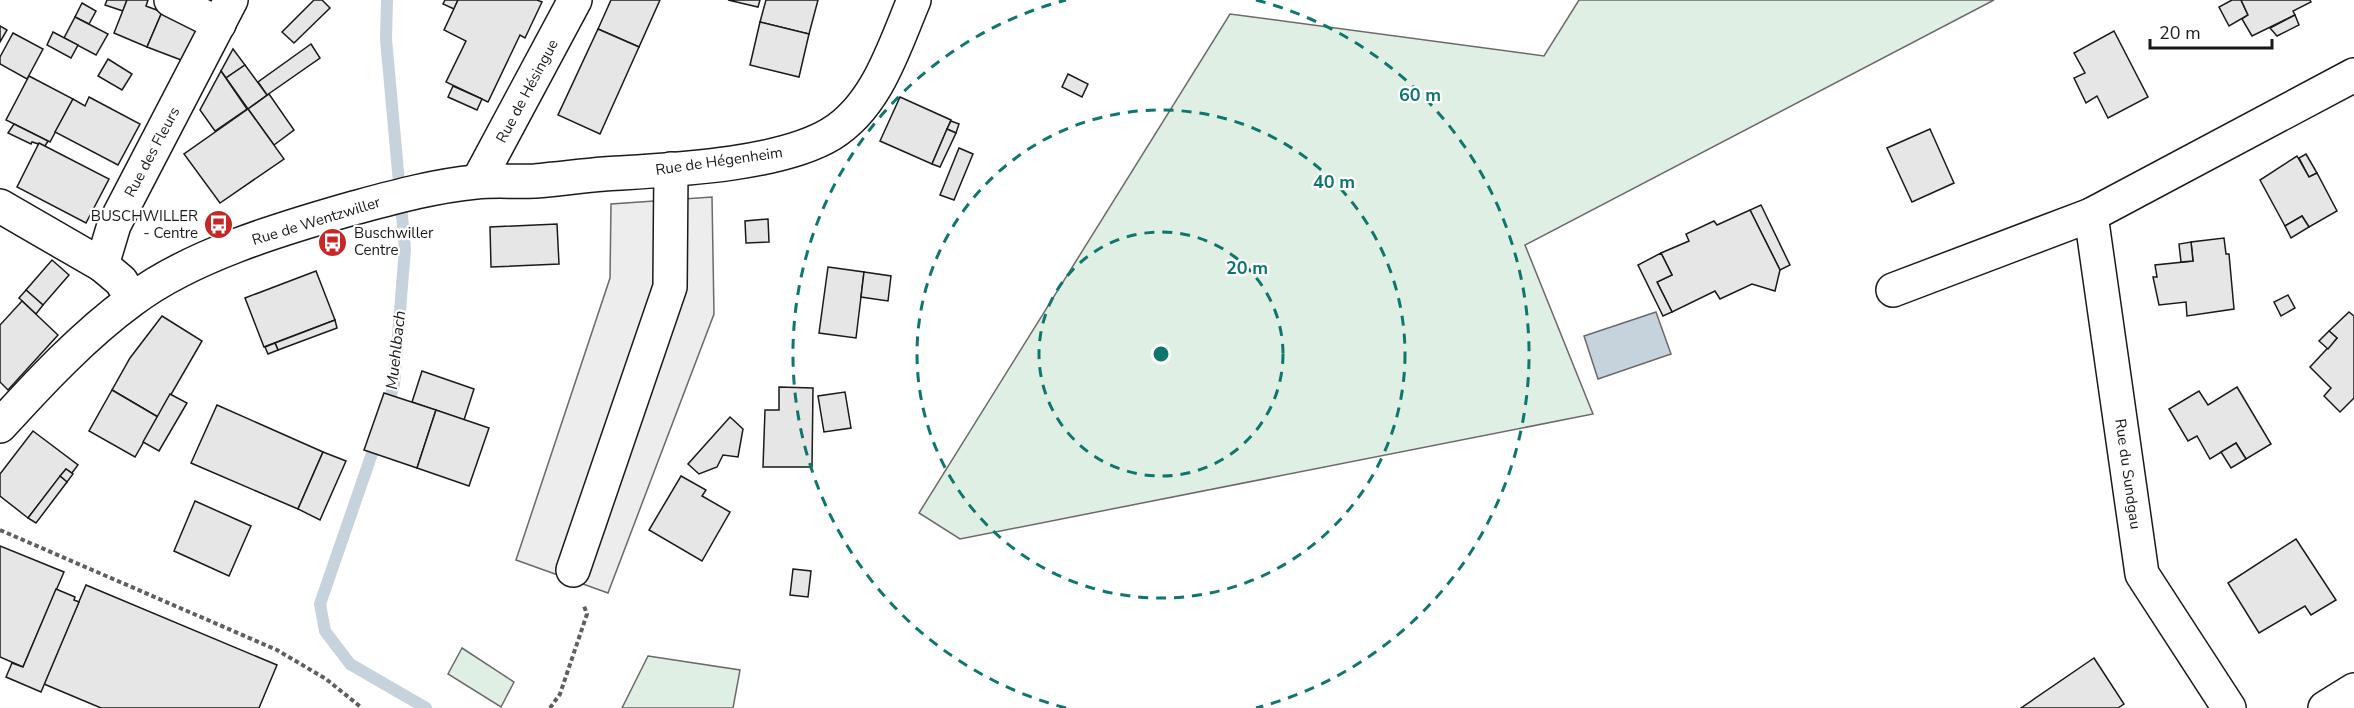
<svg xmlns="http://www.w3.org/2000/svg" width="2354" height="708" font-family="'Nunito Sans',sans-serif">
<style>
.green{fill:#e0efe3;stroke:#6a6a6a;stroke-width:1.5}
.parking{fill:#ededed;stroke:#6a6a6a;stroke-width:1.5}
.water{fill:#c6d2dc;stroke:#6a6a6a;stroke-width:1.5}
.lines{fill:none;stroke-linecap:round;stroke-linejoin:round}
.stream{stroke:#c6d2dc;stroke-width:12}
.building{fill:#e6e6e6;stroke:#1a1a1a;stroke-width:1.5}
.minor-casing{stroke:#1a1a1a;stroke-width:36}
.path{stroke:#5f5f5f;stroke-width:4;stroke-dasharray:4.5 3;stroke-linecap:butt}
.minor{stroke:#fff;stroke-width:33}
.ring{fill:none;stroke:#0f766e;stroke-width:3;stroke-dasharray:10 8}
.labels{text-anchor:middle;stroke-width:4.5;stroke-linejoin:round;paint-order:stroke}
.street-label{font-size:15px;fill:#1a1a1a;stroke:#fff}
.poi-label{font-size:15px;fill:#1a1a1a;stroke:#fff;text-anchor:end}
.water-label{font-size:16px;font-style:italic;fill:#1a1a1a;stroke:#fff}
.centre{fill:#0f766e;stroke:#fff;stroke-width:3}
.ring-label{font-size:18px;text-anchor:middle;font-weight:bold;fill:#0f766e;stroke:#fff;stroke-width:4.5;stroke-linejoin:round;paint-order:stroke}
</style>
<rect width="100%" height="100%" fill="#fff"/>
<!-- green -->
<g class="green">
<polygon points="1579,0 1994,0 1525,245 1593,414 960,539 919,513 1230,14 1544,56"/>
<polygon points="462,648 514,682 501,707 448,674"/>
<polygon points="648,656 740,670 733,708 622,708"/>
</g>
<!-- parking -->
<polygon class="parking" points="712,197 714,314 608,593 516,560 610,278 611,204"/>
<!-- water -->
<polygon class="water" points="1656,312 1671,354 1598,379 1584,336"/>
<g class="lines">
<!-- stream -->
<g class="stream">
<polyline points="386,411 394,385 405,249 386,39 387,0"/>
<polyline points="377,439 320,604 325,631 350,664 426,708"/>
</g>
</g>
<!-- building -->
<g class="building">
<polygon points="107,0 127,0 123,11 105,5"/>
<polygon points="127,0 148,0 146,6 162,12 147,47 114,33"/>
<polygon points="314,0 322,0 330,8 294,43 282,32"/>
<polygon points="445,0 458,0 454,9 443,4"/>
<polygon points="458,0 537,0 542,2 525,38 520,35 488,102 446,82 466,41 444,30"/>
<polygon points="611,0 660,0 639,47 598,29"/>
<polygon points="728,0 760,0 758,7"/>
<polygon points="766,0 818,0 809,34 760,22"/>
<polygon points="2232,0 2241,0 2248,15 2229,26 2219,7"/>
<polygon points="2241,0 2310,0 2311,2 2293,11 2295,15 2252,36 2242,19 2248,15"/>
<polygon points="82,3 96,11 89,24 75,17"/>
<polygon points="162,12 203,27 189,63 147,47"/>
<polygon points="2295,15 2299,25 2277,36 2270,28"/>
<polygon points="75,17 108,34 96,55 64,38"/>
<polygon points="760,22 809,34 799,77 750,65"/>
<polygon points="0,26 7,30 0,42"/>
<polygon points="598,29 639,47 600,134 558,115"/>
<polygon points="2114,31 2148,97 2108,118 2097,96 2086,103 2074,78 2085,73 2074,53"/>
<polygon points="53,32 78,45 71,58 47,45"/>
<polygon points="13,33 43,49 27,79 0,64 0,57"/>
<polygon points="311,44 320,58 267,95 258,82"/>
<polygon points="233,49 245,65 226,78 221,71"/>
<polygon points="108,59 132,74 122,90 98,76"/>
<polygon points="245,65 267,95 248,109 226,78"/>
<polygon points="221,71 247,109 215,131 200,110"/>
<polygon points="1068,74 1088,84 1082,97 1062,87"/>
<polygon points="29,76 73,99 50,142 6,120"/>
<polygon points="453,86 482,99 477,110 448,97"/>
<polygon points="269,94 294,130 274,145 248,109"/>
<polygon points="89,97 140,124 118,165 55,132 73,99 85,106"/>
<polygon points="900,97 951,120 932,164 880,141"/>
<polygon points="248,109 284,159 220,203 184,154"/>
<polygon points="951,121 959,124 956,133 947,129"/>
<polygon points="14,124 48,141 45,146 32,142 31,144 8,133"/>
<polygon points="947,129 956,133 940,167 932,164"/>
<polygon points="1930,129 1954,183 1912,202 1887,148"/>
<polygon points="39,143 109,179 86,223 17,187"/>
<polygon points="959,148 973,154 954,200 940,195"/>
<polygon points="2306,154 2317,173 2309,177 2299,158"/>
<polygon points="2297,156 2309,177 2317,173 2337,211 2309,227 2302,216 2285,226 2260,180"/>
<polygon points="1761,205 1790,265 1780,270 1750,210"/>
<polygon points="1750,210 1780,270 1775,291 1752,284 1720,299 1715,291 1672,312 1657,282 1672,275 1661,253 1689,241 1686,234 1714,221 1717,225"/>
<polygon points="2302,216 2309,227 2291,238 2285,226"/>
<polygon points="768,219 769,242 746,243 745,221"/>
<polygon points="557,224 559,264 491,267 490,227"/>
<polygon points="2224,238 2226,254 2229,254 2234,309 2187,316 2186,302 2159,305 2153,277 2157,277 2155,265 2193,261 2191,242"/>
<polygon points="2191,242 2193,261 2181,262 2179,244"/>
<polygon points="1661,253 1672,275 1657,282 1672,312 1663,316 1638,265"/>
<polygon points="52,260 69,275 43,305 26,290"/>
<polygon points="828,267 864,272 856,338 819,333"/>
<polygon points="316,271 335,320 264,347 245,298"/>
<polygon points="864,272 891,276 888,301 861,297"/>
<polygon points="26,290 43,305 36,314 19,298"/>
<polygon points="2288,295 2295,308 2281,316 2274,302"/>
<polygon points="22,301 58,335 8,390 0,382 0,325"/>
<polygon points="2349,312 2354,316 2354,398 2340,412 2324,396 2331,388 2310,367 2337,338 2329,331"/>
<polygon points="162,316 202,341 158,417 112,390 130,358"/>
<polygon points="335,320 337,328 278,350 275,343"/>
<polygon points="2329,331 2337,338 2328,349 2319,341"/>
<polygon points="275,343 278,350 268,354 265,347"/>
<polygon points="422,371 474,389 464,420 412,402"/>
<polygon points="779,387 813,388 812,467 763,467 765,410 779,410"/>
<polygon points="2237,387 2271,444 2246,459 2236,443 2210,459 2197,436 2188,441 2169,409 2199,391 2208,405"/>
<polygon points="112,390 158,417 135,457 89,431"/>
<polygon points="845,392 851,428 824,432 818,396"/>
<polygon points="384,393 436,410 417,468 364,450"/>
<polygon points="170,394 187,403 159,451 143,442"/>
<polygon points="217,405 323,452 298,509 191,463"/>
<polygon points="436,410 489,428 469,486 417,468"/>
<polygon points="730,417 743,429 738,457 723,455 717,467 699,474 688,464"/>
<polygon points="33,431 78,465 72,473 66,469 28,518 0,496 0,474"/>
<polygon points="2236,443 2246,459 2231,468 2221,452"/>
<polygon points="323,452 346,461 320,520 298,509"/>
<polygon points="66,469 73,474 67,482 60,476"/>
<polygon points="60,476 67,482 36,523 28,518"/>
<polygon points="681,476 706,490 702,496 730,512 702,561 649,530"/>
<polygon points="195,501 251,526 229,576 174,551"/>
<polygon points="2296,539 2336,600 2311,615 2305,606 2259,633 2228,583"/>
<polygon points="0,546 64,572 23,667 0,657"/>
<polygon points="793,569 811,571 808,597 790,595"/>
<polygon points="86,585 277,665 259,708 101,708 44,684"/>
<polygon points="56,589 75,597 74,600 79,602 41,692 6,677 12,663 23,667"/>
<polygon points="2094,658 2124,704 2118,708 2021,708"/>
</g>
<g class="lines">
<defs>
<g id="minor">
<polyline points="171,0 219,24"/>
<polyline points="478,181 575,0"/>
<polyline points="0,206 102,265"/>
<polyline points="1893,290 2091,215"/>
<polyline points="132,299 121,281 102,265 114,225 231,0"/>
<path d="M0,426C40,382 84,335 132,300C190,256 280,229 350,209C391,198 433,186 476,182C495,180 515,182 535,181C558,179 581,176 604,174C667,170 778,166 831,134C877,106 894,47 914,0"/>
<polyline points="573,570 670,287 671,169"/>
<polyline points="2229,708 2142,574 2091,215 2354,75"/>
<polyline points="2325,708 2354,690"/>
</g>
</defs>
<!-- minor casing -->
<use href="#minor" class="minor-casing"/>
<!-- path -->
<g class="path">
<polyline points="0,530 277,650 326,679 362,708"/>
<polyline points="550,708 560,694 587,614 584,606"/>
</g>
<!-- minor -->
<use href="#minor" class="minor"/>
</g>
<!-- distance rings -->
<g class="ring">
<circle cx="1161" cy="354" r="122"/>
<circle cx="1161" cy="354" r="244"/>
<path d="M1066 708A366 366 0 0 1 1066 0M1256 0A366 366 0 0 1 1256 708"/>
</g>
<!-- icons -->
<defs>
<symbol id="bus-disc" viewBox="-11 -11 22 22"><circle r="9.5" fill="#c62828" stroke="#fff"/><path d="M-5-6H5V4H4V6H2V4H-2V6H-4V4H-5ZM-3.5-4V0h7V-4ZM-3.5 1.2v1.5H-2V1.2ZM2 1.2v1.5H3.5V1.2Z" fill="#fff"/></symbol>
</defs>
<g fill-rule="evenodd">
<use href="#bus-disc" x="202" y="208" width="33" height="33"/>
<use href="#bus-disc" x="316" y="226" width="33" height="33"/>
</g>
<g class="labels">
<!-- street labels -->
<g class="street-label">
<text transform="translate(527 91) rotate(-62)" y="5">Rue de Hésingue</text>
<text transform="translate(152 152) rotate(-62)" y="5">Rue des Fleurs</text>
<text transform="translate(719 161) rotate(-8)" y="5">Rue de Hégenheim</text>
<text transform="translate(316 221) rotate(-17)" y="5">Rue de Wentzwiller</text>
<text transform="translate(2128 474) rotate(82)" y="5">Rue du Sundgau</text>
</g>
<!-- poi labels -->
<g class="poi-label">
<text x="198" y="221">BUSCHWILLER<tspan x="198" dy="17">- Centre</tspan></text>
<text x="354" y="238" text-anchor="start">Buschwiller<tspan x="354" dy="17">Centre</tspan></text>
</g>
<!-- water labels -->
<g class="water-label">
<text transform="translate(395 350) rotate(-84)" y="6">Muehlbach</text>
</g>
</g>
<circle cx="1161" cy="354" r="9" class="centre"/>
<g class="ring-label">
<text x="1420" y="101">60 m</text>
<text x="1334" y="188">40 m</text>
<text x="1247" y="274">20 m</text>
</g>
<!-- scale -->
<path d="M2150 39v9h122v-9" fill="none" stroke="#1a1a1a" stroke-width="3"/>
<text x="2159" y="39" font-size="18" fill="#1a1a1a" stroke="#ffffff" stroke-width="4.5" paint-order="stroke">20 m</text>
</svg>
